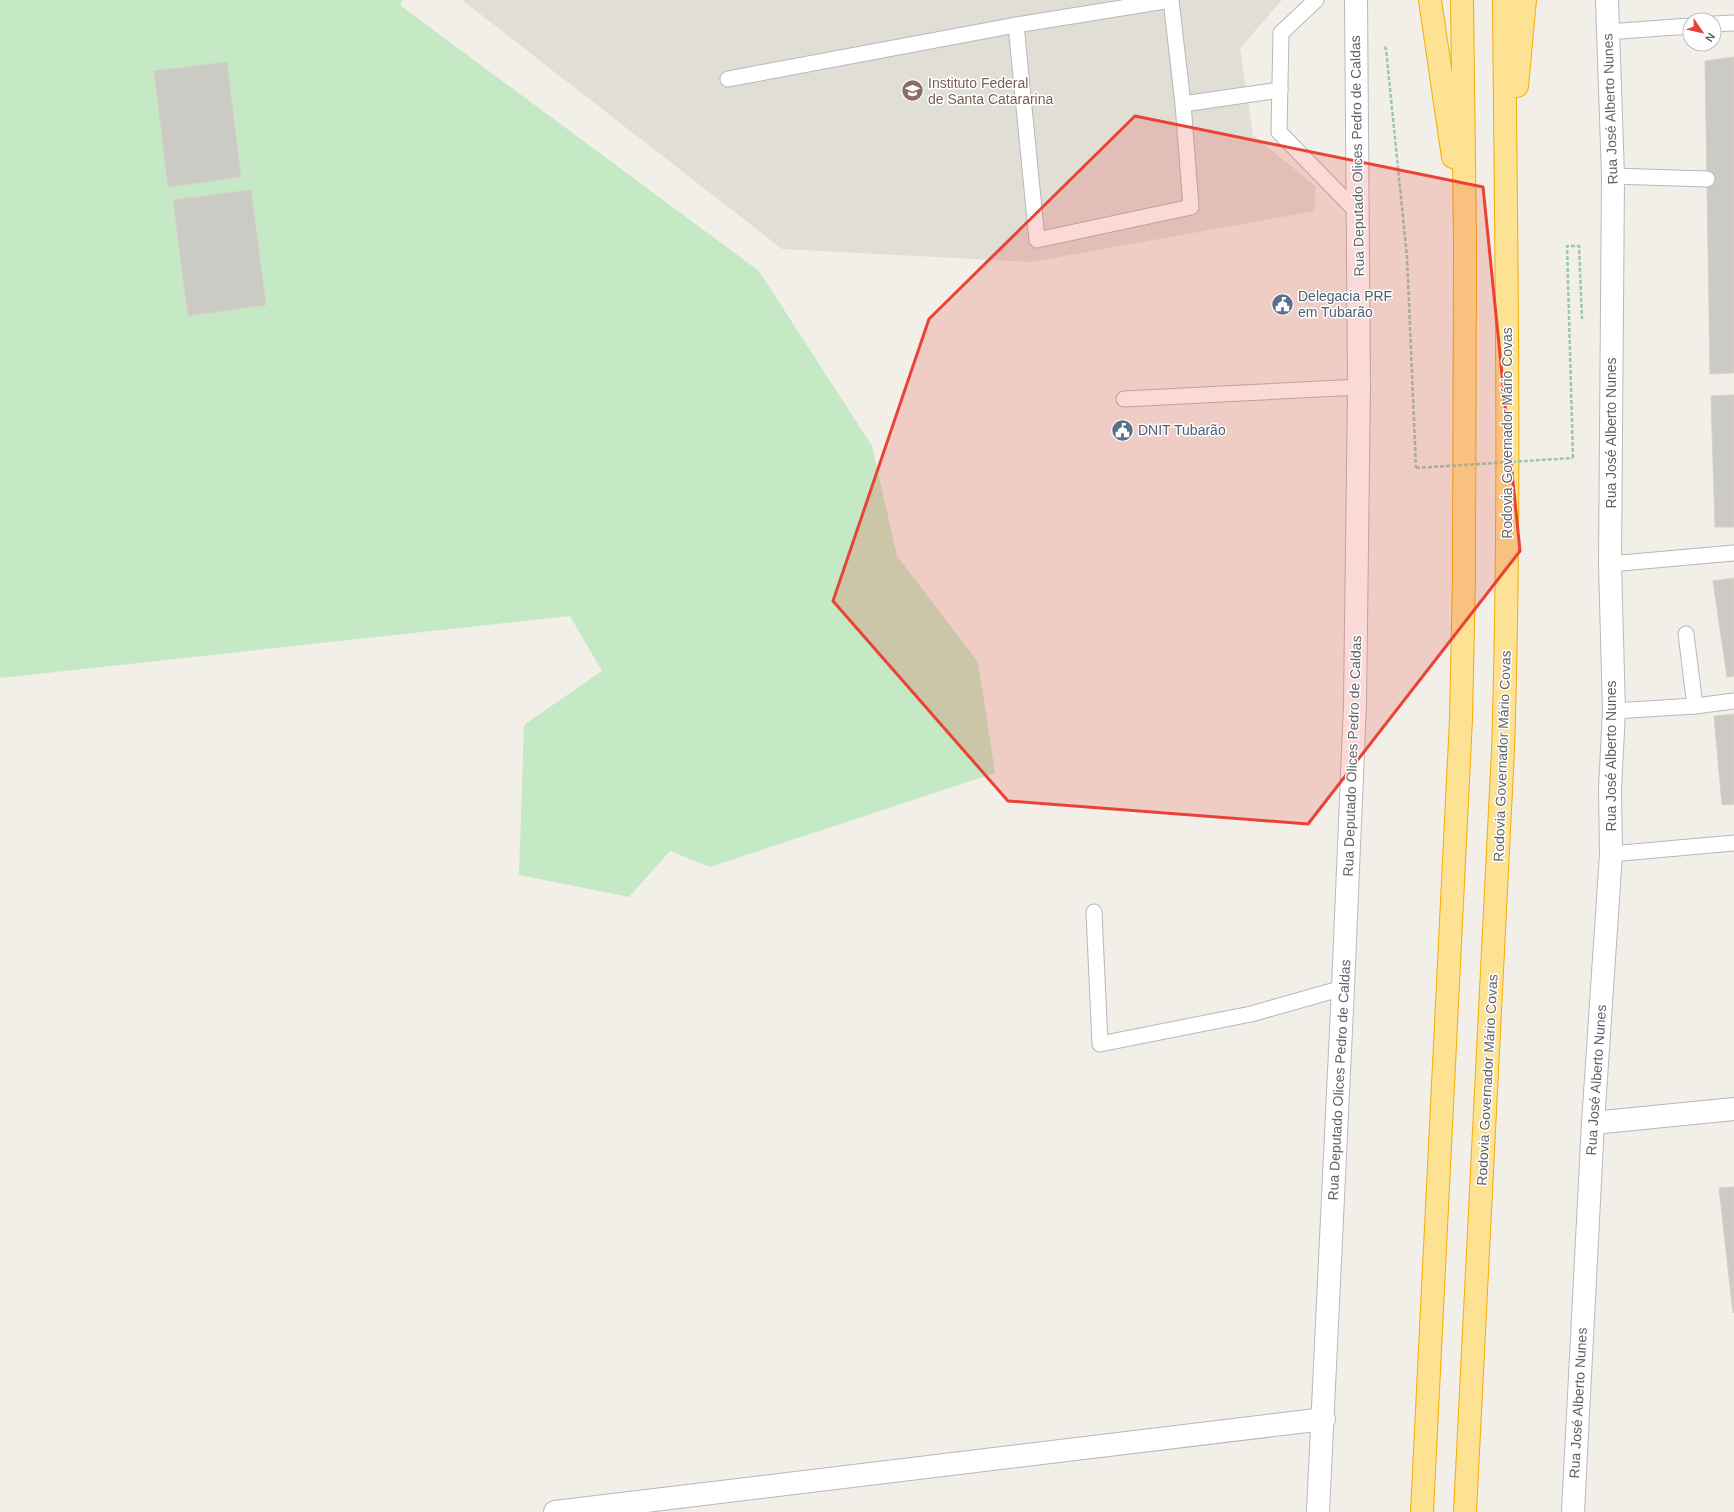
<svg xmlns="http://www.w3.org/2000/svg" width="1734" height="1512" font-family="Helvetica,sans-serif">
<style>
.education{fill:#e1ded6}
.green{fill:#c5e8c5}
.building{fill:#cccac5;stroke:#d6d1c6}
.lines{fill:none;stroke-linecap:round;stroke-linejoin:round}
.lane-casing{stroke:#b5b8bc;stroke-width:17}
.street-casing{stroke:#b5b8bc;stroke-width:24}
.secondary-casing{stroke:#b6babf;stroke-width:24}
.highway-casing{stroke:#f9ab00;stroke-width:24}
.path{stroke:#9cc7a9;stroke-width:2.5;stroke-dasharray:4 2;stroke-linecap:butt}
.lane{stroke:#fff;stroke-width:15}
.street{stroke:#fff;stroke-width:22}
.secondary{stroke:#fff;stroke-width:22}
.highway{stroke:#fde293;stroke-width:22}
.path-bridge{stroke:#9cc7a9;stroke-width:2.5;stroke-dasharray:4 2;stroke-linecap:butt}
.marked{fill:#ea4335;fill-opacity:0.2;stroke:#ea4335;stroke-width:3;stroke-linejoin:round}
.labels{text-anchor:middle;stroke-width:3;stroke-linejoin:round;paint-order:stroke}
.education-label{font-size:14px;fill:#785e54;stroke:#fff;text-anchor:start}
.street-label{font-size:14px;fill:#5f6368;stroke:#fff}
.service-label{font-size:14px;fill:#4e5e75;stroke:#fff;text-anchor:start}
</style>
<rect width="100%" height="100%" fill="#f1efe8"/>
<!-- education -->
<polygon class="education" points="462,0 1282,0 1240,48 1253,135 1315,186 1315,211 1031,262 782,249"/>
<!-- green -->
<polygon class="green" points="0,0 402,0 401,6 759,271 872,446 897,556 978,662 995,773 710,867 670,851 629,897 519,875 524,725 602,671 570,616 0,678"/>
<!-- building -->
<g class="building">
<polygon points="1734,57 1734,373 1710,374 1705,61"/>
<polygon points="227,62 241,177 168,187 154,71"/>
<polygon points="251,190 266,305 188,316 173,200"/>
<polygon points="1734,395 1734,527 1715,527 1711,396"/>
<polygon points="1734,578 1734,676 1727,677 1713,581"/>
<polygon points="1734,714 1734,804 1722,805 1714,716"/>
<polygon points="1734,1187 1734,1312 1733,1313 1719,1188"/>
</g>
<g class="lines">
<defs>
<g id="lane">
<polygon points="1171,0 1183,104 1191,207 1037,240 1016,25"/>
<polyline points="1316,0 1281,33 1279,132 1359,214"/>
<polyline points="1714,24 1734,23"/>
<polyline points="1607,32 1690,26"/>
<polyline points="728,79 1016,25"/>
<polyline points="1183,104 1280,90"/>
<polyline points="1613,176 1707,179"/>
<polyline points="1124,399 1359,387"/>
<polyline points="1610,564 1734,553"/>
<polyline points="1686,634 1695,706"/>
<polyline points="1614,711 1695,706 1734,701"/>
<polyline points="1611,854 1734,843"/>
<polyline points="1094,912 1100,1044 1251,1014 1343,988"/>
</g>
<g id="street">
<polyline points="1593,1123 1734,1109"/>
<polyline points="555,1512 1324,1419"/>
</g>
<g id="secondary">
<polyline points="1318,1512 1343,988 1355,704 1359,387 1356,0"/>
<polyline points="1573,1512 1593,1123 1611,854 1610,788 1614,711 1610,564 1613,176 1607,0"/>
</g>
<g id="highway">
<polyline points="1430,0 1453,157"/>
<polyline points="1517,86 1525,0"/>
<polyline points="1422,1512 1461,719 1464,576 1465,244 1462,0"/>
<path d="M1465,1512L1503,750C1511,500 1506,250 1504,0"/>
</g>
</defs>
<!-- lane casing -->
<use href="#lane" class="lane-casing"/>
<!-- street casing -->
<use href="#street" class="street-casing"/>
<!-- secondary casing -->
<use href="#secondary" class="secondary-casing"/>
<!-- highway casing -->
<use href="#highway" class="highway-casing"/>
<!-- path -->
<g class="path">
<polyline points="1384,47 1386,49 1407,257 1416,468"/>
<polyline points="1573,458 1567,246 1579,246 1582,319"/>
</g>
<!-- lane -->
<use href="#lane" class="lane"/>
<!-- street -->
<use href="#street" class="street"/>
<!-- secondary -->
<use href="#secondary" class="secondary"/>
<!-- highway -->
<use href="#highway" class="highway"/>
<!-- path-bridge -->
<polyline class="path-bridge" points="1416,468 1573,458"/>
</g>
<!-- marked area -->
<path class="marked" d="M1135,116L1483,187L1520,551L1308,824L1008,801L833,601L929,319Z"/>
<!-- icons -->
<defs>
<symbol id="university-disc" viewBox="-11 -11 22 22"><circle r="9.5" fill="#8d6e63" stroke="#fff"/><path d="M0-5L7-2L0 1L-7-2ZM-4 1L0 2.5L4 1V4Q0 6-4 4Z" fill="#fff"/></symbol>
<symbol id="civic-disc" viewBox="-11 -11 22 22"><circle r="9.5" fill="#5c6f8a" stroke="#fff"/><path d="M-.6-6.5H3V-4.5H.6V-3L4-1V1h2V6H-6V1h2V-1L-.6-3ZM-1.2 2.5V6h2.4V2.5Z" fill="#fff"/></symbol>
</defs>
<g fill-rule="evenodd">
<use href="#university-disc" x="900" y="78" width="25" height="25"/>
<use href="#civic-disc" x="1270" y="292" width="25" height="25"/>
<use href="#civic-disc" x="1110" y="418" width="25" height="25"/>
</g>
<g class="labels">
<!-- education labels -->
<g class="education-label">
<text x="928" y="88">Instituto Federal<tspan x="928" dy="16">de Santa Catararina</tspan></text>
</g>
<!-- street labels -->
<g class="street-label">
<text transform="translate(1610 109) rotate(-92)" y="5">Rua José Alberto Nunes</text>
<text transform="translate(1357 156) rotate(-91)" y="5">Rua Deputado Olices Pedro de Caldas</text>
<text transform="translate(1507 433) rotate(-90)" y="5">Rodovia Governador Mário Covas</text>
<text transform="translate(1611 433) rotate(-90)" y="5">Rua José Alberto Nunes</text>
<text transform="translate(1352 756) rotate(-88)" y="5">Rua Deputado Olices Pedro de Caldas</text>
<text transform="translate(1502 756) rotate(-88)" y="5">Rodovia Governador Mário Covas</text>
<text transform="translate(1611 756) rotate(-90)" y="5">Rua José Alberto Nunes</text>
<text transform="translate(1339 1080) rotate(-87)" y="5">Rua Deputado Olices Pedro de Caldas</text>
<text transform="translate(1487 1080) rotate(-87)" y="5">Rodovia Governador Mário Covas</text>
<text transform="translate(1596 1080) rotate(-86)" y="5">Rua José Alberto Nunes</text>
<text transform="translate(1578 1403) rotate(-87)" y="5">Rua José Alberto Nunes</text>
</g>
<!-- service labels -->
<g class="service-label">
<text x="1298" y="301">Delegacia PRF<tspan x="1298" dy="16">em Tubarão</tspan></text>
<text x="1138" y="435">DNIT Tubarão</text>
</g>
</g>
<!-- north arrow -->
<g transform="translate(1702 32) rotate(124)"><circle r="19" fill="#ffffff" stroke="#bfc1c3"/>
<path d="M0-3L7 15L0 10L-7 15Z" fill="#ea4335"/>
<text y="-6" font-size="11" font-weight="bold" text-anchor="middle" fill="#5f6368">N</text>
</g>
</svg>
